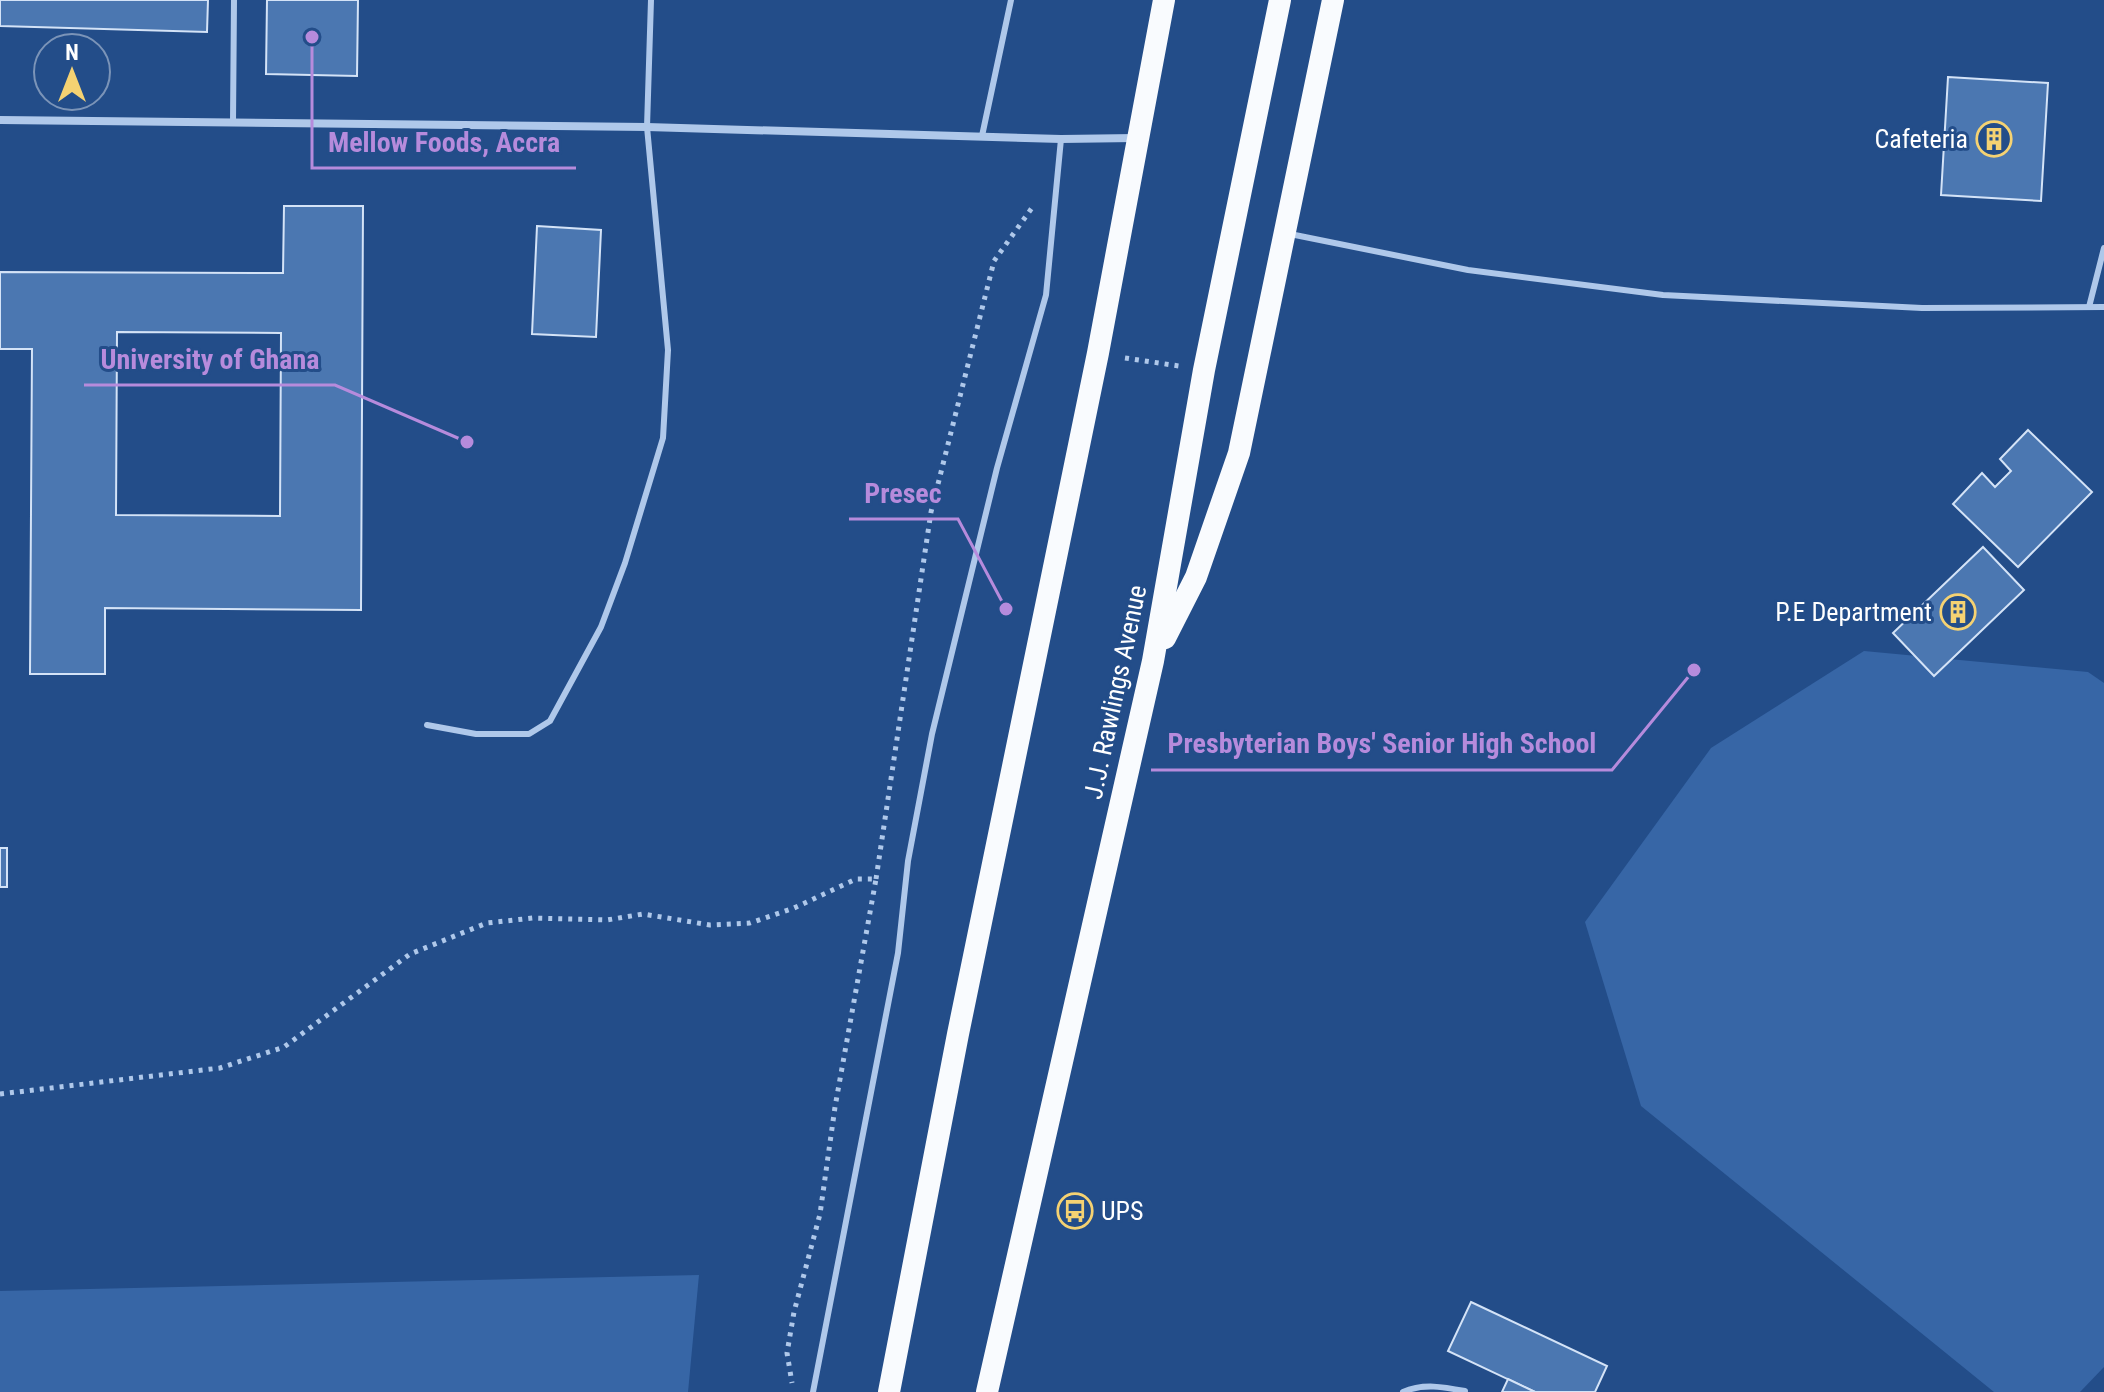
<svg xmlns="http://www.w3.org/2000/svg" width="2104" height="1392" font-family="'Roboto Condensed',sans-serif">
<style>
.green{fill:#3766a6}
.building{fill:#4b77b1;stroke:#d4e3f7;stroke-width:2;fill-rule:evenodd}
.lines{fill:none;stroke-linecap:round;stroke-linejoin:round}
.path{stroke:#afc8ea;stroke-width:5;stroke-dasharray:4 6;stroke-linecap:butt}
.service{stroke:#afc8ea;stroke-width:6}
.minor{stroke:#afc8ea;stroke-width:8}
.trunk{stroke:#f9fbfe;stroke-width:22}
.labels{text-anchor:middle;stroke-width:6;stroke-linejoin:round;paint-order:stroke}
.poi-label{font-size:26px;fill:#fff;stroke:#234d89;text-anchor:end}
.street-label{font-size:26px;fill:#fff;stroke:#234d89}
.leader{fill:none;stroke:#b68bdc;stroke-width:3}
.callout-dot{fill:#b68bdc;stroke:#234d89;stroke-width:3}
.callout-label{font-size:28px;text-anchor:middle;font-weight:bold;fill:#b68bdc;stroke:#234d89;stroke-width:6;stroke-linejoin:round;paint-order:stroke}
</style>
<rect width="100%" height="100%" fill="#234d89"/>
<!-- green -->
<g class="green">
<polygon points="1864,651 2088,672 2104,683 2104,1367 2080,1392 1994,1392 1641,1106 1585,922 1711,748"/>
<polygon points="699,1275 688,1392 0,1392 0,1291"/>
</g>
<!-- building -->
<g class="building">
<polygon points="0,0 208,0 207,32 0,26"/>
<polygon points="267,0 358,0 357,76 266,74"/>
<polygon points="1948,77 2048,83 2041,201 1941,195"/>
<path d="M284,206H363L361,610L105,608V674H30L32,349H0V272L283,273ZM117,332L281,333L280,516L116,515Z"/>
<polygon points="537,226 601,230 596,337 532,334"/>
<polygon points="2028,430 2092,492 2018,567 1953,504 1982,473 1995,487 2011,471 2000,459"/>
<polygon points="1983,547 2024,590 1934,676 1893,633"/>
<rect x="0" y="848" width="7" height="39"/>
<polygon points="1471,1302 1607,1366 1595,1392 1535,1392 1448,1351"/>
<polygon points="1508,1379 1535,1392 1502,1392"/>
</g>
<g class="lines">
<!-- path -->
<g class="path">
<polyline points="1125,358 1179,366"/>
<polyline points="876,879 931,512 994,261 1034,205"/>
<polyline points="0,1094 220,1068 284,1047 410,954 487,923 533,918 607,920 643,914 710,925 750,923 794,908 856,879 876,879 835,1107 820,1214 794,1312 787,1353 792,1383"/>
</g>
<!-- service -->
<g class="service">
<polyline points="233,122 234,0"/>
<polyline points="982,136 1011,0"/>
<polyline points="1290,234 1468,270 1663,295 1922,308 2104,307"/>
<polyline points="2089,307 2104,248"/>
<polyline points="427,725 476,734 529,734 550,721 601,627 625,563 663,438 668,350 647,127 651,0"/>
<polyline points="813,1392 898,953 908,861 932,734 997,468 1046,295 1061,139"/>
<path d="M1403,1392C1423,1383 1444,1387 1465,1391"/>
</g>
<!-- minor -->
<polyline class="minor" points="0,120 647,127 1061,139 1135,138"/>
<!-- trunk -->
<g class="trunk">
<polyline points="1165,638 1196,577 1239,453 1333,0"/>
<polyline points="889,1392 958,1034 1098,353 1164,0"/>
<polyline points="987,1392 1153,661 1204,370 1280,0"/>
</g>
</g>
<!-- icons -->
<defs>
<symbol id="building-ring" viewBox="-11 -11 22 22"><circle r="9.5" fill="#234d89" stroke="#f5d272" stroke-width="1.5"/><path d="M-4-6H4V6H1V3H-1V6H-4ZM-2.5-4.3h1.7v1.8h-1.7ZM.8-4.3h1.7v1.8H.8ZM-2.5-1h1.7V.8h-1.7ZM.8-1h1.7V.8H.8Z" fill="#f5d272"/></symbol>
<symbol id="bus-ring" viewBox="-11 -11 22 22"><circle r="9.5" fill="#234d89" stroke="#f5d272" stroke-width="1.5"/><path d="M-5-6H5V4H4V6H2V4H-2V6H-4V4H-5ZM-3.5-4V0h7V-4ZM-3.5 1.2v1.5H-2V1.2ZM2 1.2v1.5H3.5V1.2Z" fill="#f5d272"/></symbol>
</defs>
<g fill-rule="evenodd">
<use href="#building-ring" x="1974" y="119" width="40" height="40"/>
<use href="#building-ring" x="1938" y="592" width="40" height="40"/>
<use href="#bus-ring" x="1055" y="1191" width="40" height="40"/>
</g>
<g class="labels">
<!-- poi labels -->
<g class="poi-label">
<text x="1968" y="148">Cafeteria</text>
<text x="1932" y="621">P.E Department</text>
<text x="1101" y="1220" text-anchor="start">UPS</text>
</g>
<!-- street labels -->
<g class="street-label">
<text transform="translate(1115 692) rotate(-78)" y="9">J.J. Rawlings Avenue</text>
</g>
</g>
<!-- callouts -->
<path class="leader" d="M312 37L312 168H576M467 442L335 385H84M1006 609L958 519H849M1694 670L1612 770H1151"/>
<g class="callout-dot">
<circle cx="312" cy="37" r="8"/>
<circle cx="467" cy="442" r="8"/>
<circle cx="1006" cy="609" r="8"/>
<circle cx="1694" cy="670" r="8"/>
</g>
<g class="callout-label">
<text x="444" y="152">Mellow Foods, Accra</text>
<text x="210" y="369">University of Ghana</text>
<text x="903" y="503">Presec</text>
<text x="1382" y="753">Presbyterian Boys' Senior High School</text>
</g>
<!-- north arrow -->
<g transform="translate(72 72)"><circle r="38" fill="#234d89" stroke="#7b94b8" stroke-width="2"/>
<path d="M0-6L14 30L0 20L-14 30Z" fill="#f5d272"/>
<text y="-12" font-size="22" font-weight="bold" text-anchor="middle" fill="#ffffff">N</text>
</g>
</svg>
